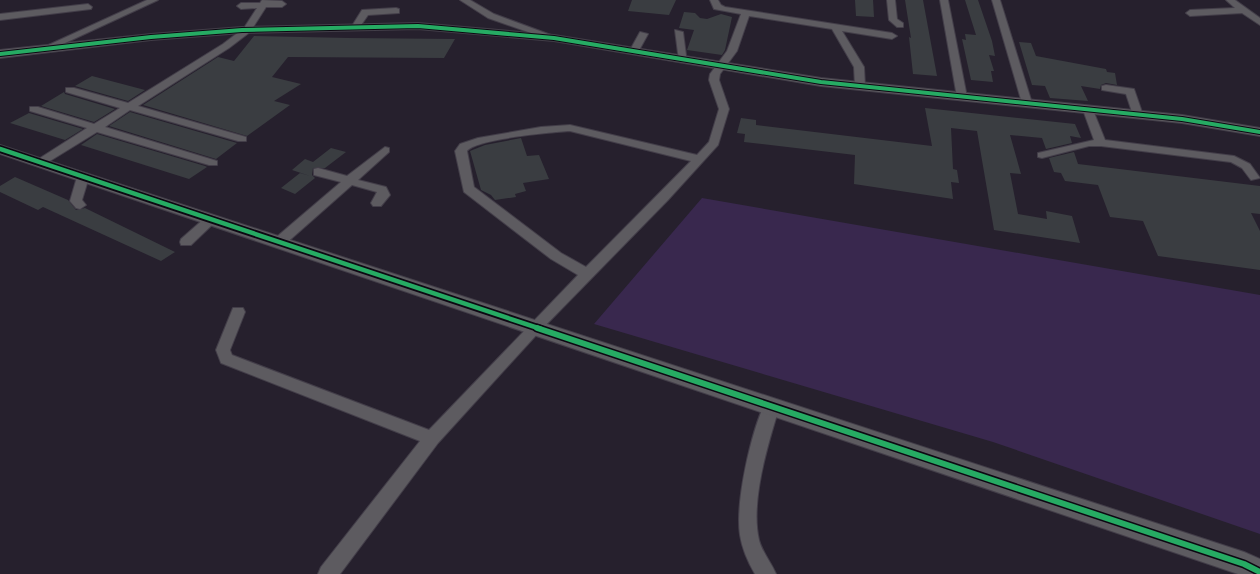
<svg xmlns="http://www.w3.org/2000/svg" width="1260" height="574" font-family="'PT Sans',sans-serif">
<style>
.green{fill:#39284e}
.building{fill:#3a3d41}
.lines{fill:none;stroke-linecap:round;stroke-linejoin:round}
.minor-casing{stroke:#433e49;stroke-width:2}
.tertiary-casing{stroke:#433e49;stroke-width:2}
.minor{fill:#5d5b60;fill-rule:evenodd}
.tertiary{fill:#5d5b60;fill-rule:evenodd}
.cycleway-far2-casing{stroke:#0c0812;stroke-width:6}
.cycleway-far1-casing{stroke:#0c0812;stroke-width:8}
.cycleway-casing{stroke:#0c0812;stroke-width:9}
.cycleway-far2{stroke:#26ab63;stroke-width:4}
.cycleway-far1{stroke:#26ab63;stroke-width:4.5}
.cycleway{stroke:#26ab63;stroke-width:6}
</style>
<rect width="100%" height="100%" fill="#26202d"/>
<!-- green -->
<polygon class="green" points="702,198 1260,295 1260,534 993,442 594,324"/>
<!-- building -->
<g class="building">
<polygon points="632,0 676,0 669,15 628,11"/>
<polygon points="855,0 873,0 874,17 856,16"/>
<polygon points="905,0 923,0 937,76 913,74 909,37 911,38"/>
<polygon points="965,0 978,0 992,41 995,56 989,55 994,71 991,71 993,82 971,80 962,39 966,40 965,34 976,35"/>
<polygon points="684,12 695,13 700,18 707,19 721,14 732,17 725,50 722,55 687,50 694,30 679,28"/>
<polygon points="254,36 349,38 455,39 444,58 288,57 272,77 301,84 274,101 290,105 247,136 143,105 218,57 234,61"/>
<polygon points="1019,42 1031,43 1036,56 1106,69 1107,72 1115,73 1117,85 1106,83 1101,85 1100,89 1081,86 1088,101 1050,98 1045,86 1032,85"/>
<polygon points="92,76 145,90 128,101 75,86"/>
<polygon points="64,92 65,94 115,109 94,122 41,106"/>
<polygon points="925,108 1075,124 1081,138 1070,136 1072,143 1046,149 1042,138 1010,135 1021,174 1010,173 1018,214 1047,219 1046,211 1072,216 1080,243 994,230 977,131 951,128 953,169 957,170 959,183 951,182 953,199 854,184 855,155 744,142 745,134 737,133 741,118 756,120 756,125 932,146"/>
<polygon points="130,112 237,143 216,159 109,126"/>
<polygon points="29,113 83,129 65,140 10,123"/>
<polygon points="97,134 205,166 207,167 189,179 81,145"/>
<polygon points="521,138 527,156 539,155 549,179 523,183 526,191 515,194 516,197 495,200 491,195 481,190 470,151 485,145"/>
<polygon points="331,148 346,152 325,168 313,168 312,175 315,178 295,194 281,188 300,173 310,176 292,170 305,159 313,162"/>
<polygon points="1074,152 1078,164 1260,186 1260,214 1251,213 1260,231 1260,270 1158,256 1143,221 1110,217 1098,185 1065,181 1061,173 1054,172 1049,158"/>
<polygon points="15,177 68,200 76,210 85,208 175,252 161,261 43,207 38,210 0,192 0,186"/>
</g>
<g class="lines">
<defs>
<g id="minor">
<polygon points="147,0 158,0 50,50 42,48"/>
<polygon points="262,0 282,1 286,4 282,7 266,7 250,32 229,48 138,106 246,137 246,141 238,141 130,110 105,127 217,161 217,165 209,165 97,132 45,164 37,164 37,160 87,128 30,111 30,107 38,107 94,124 120,108 66,92 66,88 74,88 128,103 223,44 244,28 257,8 241,9 237,6 241,3 260,3"/>
<polygon points="460,0 470,0 494,14 559,38 551,40 488,18"/>
<path d="M710,0H718L721,5L725,7L892,33L897,36L892,39L842,31L864,67L865,86L860,89L855,86L854,67L832,29L749,16L737,51L720,74L719,80L729,109L718,145L668,200L539,332L438,443L340,574H318L321,567L420,441L221,363L216,350L233,308H243L245,312L230,350L232,355L429,430L578,275L551,259L464,192L455,151L460,144L478,138L541,127L570,125L697,155L709,142L719,109L709,80L710,74L727,51L741,14L714,9ZM570,131L691,161L586,267L561,253L474,187L467,151C476,139 552,132 570,131Z"/>
<polygon points="887,0 895,0 897,19 903,23 903,27 897,27 889,20"/>
<polygon points="940,0 948,0 967,97 962,100 957,97"/>
<polygon points="992,0 1000,0 1032,103 1031,105 1027,106 1022,103"/>
<polygon points="1226,0 1235,0 1260,18 1260,25 1242,13 1190,16 1186,13 1190,10 1235,8"/>
<polygon points="88,4 92,7 91,9 0,20 0,14"/>
<polygon points="396,8 399,9 399,13 368,15 359,28 352,26 362,10"/>
<polygon points="675,30 683,32 687,63 679,61"/>
<polygon points="640,32 648,34 637,54 631,54 629,52"/>
<polygon points="1106,85 1134,89 1143,115 1142,117 1138,118 1133,115 1126,94 1102,90 1102,86"/>
<polygon points="1088,107 1093,110 1105,140 1234,156 1250,164 1260,178 1251,180 1242,168 1231,162 1101,146 1089,146 1042,158 1038,157 1038,153 1094,140 1083,110"/>
<polygon points="385,147 389,148 389,152 358,180 386,187 390,195 381,206 373,206 371,203 377,192 352,185 283,246 273,246 272,243 273,240 341,182 314,175 314,169 318,168 347,176"/>
<polygon points="83,173 89,177 82,200 86,205 80,209 76,208 70,201 77,177"/>
<polygon points="210,216 216,220 214,223 191,245 181,245 180,242 181,239 206,217"/>
<path d="M771,401L777,403L779,408C768,444 750,502 759,540C762,552 771,562 776,574H755C748,562 742,548 740,535C735,503 751,432 765,403Z"/>
</g>
<g id="tertiary">
<polygon points="418,23 554,35 821,78 1182,115 1260,128 1260,136 1182,123 821,86 554,41 418,29 242,33 151,40 0,58 0,50 151,34 242,27"/>
<polygon points="0,145 1244,552 1260,559 1260,574 1238,574 0,154"/>
</g>
</defs>
<!-- minor casing -->
<use href="#minor" class="minor-casing"/>
<!-- tertiary casing -->
<use href="#tertiary" class="tertiary-casing"/>
<!-- minor -->
<use href="#minor" class="minor"/>
<!-- tertiary -->
<use href="#tertiary" class="tertiary"/>
<defs>
<polyline id="cycleway-far2" points="0,54 151,37 242,30 418,26 554,38 821,82 1182,119 1260,132"/>
<polyline id="cycleway-far1" points="0,149 541,329"/>
<polyline id="cycleway" points="537,328 1244,564 1260,572"/>
</defs>
<!-- cycleway-far2 casing -->
<use href="#cycleway-far2" class="cycleway-far2-casing"/>
<!-- cycleway-far1 casing -->
<use href="#cycleway-far1" class="cycleway-far1-casing"/>
<!-- cycleway casing -->
<use href="#cycleway" class="cycleway-casing"/>
<!-- cycleway-far2 -->
<use href="#cycleway-far2" class="cycleway-far2"/>
<!-- cycleway-far1 -->
<use href="#cycleway-far1" class="cycleway-far1"/>
<!-- cycleway -->
<use href="#cycleway" class="cycleway"/>
</g>
</svg>
